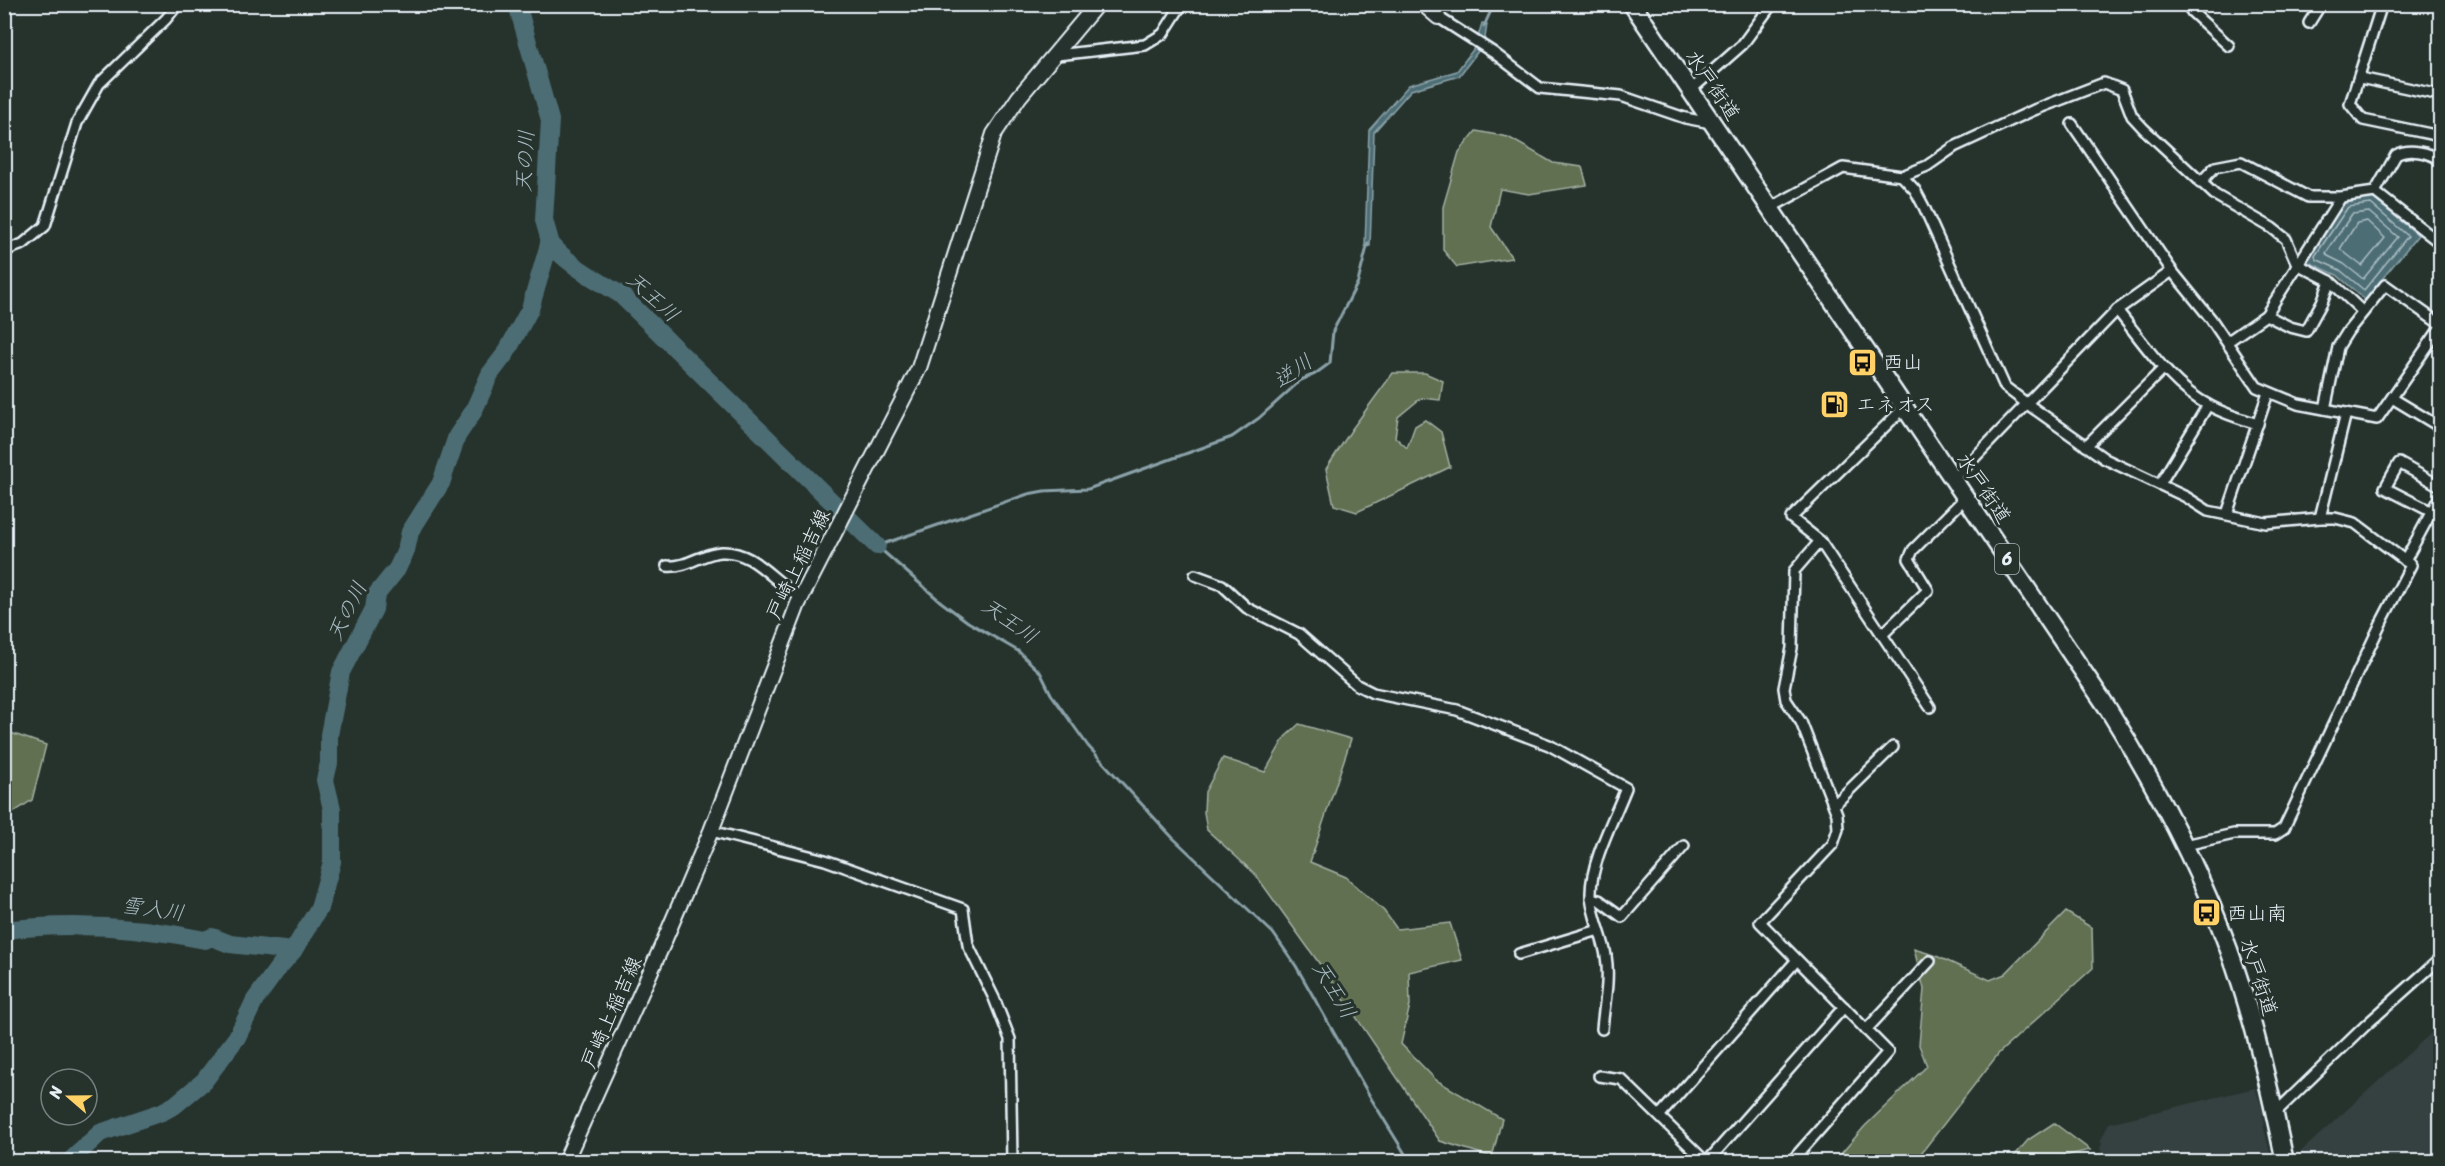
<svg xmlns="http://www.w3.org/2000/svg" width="2445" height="1166" font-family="Sriracha,'Klee One',sans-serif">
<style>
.built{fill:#344141}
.green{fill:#607051;stroke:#a4b0a4;stroke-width:1.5}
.water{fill:#4d6d74;stroke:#8ba2a9;stroke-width:1.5}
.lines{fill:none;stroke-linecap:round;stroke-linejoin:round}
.shore{stroke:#aabcc3;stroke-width:1.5}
.stream{stroke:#8ba2a9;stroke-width:3}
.river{stroke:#4d6d74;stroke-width:18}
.street-casing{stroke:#e8f1f8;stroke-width:14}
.secondary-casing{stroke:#e8f1f8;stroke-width:18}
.highway-casing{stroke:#e8f1f8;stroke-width:21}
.street{stroke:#26332d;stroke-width:9}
.secondary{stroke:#26332d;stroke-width:14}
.highway{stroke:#26332d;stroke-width:16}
.labels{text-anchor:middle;stroke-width:6;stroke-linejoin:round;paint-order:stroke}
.shield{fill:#26332d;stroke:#aeb8bb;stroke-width:1.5}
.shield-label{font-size:18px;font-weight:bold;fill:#e8f1f8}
.street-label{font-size:20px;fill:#e8f1f8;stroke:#26332d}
.poi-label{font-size:20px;fill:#e8f1f8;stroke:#26332d;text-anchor:start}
.water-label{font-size:21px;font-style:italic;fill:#aabcc3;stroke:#26332d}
</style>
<rect width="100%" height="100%" fill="#26332d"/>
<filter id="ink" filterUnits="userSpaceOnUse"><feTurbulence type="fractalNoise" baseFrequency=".0167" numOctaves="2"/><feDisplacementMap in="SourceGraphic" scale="12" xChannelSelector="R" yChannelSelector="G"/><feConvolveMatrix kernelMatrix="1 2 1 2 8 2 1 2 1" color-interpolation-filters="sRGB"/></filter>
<g filter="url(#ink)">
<!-- built -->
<g class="built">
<polygon points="2440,1025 2440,1161 2297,1161 2296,1156"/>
<polygon points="2255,1088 2263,1111 2264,1128 2272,1161 2106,1161 2100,1149 2102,1143 2100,1142 2109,1123"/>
</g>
<!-- green -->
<g class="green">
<polygon points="1476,131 1508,137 1553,163 1582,167 1587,185 1529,194 1500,189 1491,227 1512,258 1457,267 1443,250 1443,207 1459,152"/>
<polygon points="1393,373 1425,373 1443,381 1440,400 1421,398 1398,417 1395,437 1407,448 1415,426 1425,420 1441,432 1450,467 1357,512 1334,505 1326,469 1352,429"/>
<polygon points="1299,724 1351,739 1310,862 1346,877 1384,911 1397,929 1450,923 1462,960 1409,972 1410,1005 1401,1044 1436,1080 1502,1119 1492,1157 1440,1141 1329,977 1255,874 1207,830 1204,812 1205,792 1223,758 1265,772 1285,737"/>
<polygon points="5,731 46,745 32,800 5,818"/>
<polygon points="2066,912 2092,928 2093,968 1999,1053 1915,1161 1834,1162 1865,1126 1927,1066 1919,1045 1924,989 1914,949 1934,955 1990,980 2005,974"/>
<polygon points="2054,1123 2090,1150 2043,1161 2010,1161 2028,1140"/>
</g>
<!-- water -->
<g class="water">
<polygon points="1482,23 1487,24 1485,38 1479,50 1459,76 1411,90 1374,132 1370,246 1365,246 1369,130 1409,85 1457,71 1475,47"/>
<polygon points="2372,197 2418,235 2365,300 2337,275 2304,260 2344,201"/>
</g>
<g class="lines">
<!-- shore -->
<g class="shore">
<polygon points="2371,204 2408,236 2364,290 2340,270 2316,259 2315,256 2348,207"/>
<polygon points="2369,212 2398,237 2363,279 2344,264 2328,256 2326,253 2352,214"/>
<polygon points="2367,221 2385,238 2362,266 2340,249 2357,223"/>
</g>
<!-- stream -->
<g class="stream">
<polyline points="1484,26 1494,4"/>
<polyline points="1368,243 1358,282 1333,331 1330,363 1315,374 1301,380 1259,418 1232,437 1088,489 1044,491 1028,494 877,546 941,602 968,622 1018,651 1040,672 1051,694 1088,746 1172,837 1273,933 1296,966 1372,1100 1410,1162"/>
</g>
<!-- river -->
<g class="river">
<path d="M549,242C569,266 596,279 621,295L877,546"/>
<path d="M4,930C72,922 139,926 205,940L212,937L230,944L293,951"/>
<polyline points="69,1162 100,1133 162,1112 175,1105 204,1081 237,1037 255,1000 278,968 293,951 319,908 332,862 332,809 325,780 329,763 329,735 341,672 374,609 376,595 397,569 406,550 410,532 441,483 457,436 473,412 490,374 506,353 530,309 550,241 544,220 550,120 517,4"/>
</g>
<defs>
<g id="street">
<polyline points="2187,4 2192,12 2229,46"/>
<polyline points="2382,4 2350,104 2363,120 2440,136"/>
<polyline points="2438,4 2440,5"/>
<polyline points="1438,17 1494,53 1540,88 1621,96 1685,118 1711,123"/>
<polyline points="2309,23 2321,4"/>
<polyline points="1057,55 1145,45 1163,34 1182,4"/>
<polyline points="2360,78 2440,95"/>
<polyline points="1691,90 1742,45 1772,4"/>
<polyline points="2072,124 2172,271 2211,319 2257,387 2298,404 2377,419 2440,328"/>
<polyline points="1902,176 1915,190 1924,207 2005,387 2026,403 2105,459 2186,497 2208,511 2266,523 2320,518 2335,518 2355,523 2411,565 2383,619 2284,828 2275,834 2234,834 2185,845"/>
<path d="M2200,183L2215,167L2241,162L2308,197H2341L2375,192L2396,155C2409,148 2429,152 2440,160"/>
<polyline points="2375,192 2440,243"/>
<polyline points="1770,208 1843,168 1902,176 1927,166 1954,147 2034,110 2104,83 2122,90 2132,116 2144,129 2215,195 2272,228 2286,239 2297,264 2330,281 2363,312"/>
<polyline points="4,251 23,244 45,226 77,123 99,84 166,19 178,4"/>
<path d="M2117,310C2144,343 2171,386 2210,406C2225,414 2241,419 2258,424"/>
<polyline points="2266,315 2290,327 2306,331 2322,302 2330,281"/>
<polyline points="2227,342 2266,315 2341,197"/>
<polyline points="2392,398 2440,427"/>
<polyline points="1905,407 1791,518 1820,541 1930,707"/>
<polyline points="2325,409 2338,347 2348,331 2385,285 2440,324"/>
<polyline points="2086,446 2164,368"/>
<polyline points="1953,480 2117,310 2172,271"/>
<polyline points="2160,484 2208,405"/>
<polyline points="2432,512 2385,488 2399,463 2440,486"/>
<polyline points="2227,514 2268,393"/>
<polyline points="2320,518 2346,413"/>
<polyline points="2405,561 2440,496"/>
<path d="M667,566C687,568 702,553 721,552C755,550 774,584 801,597"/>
<path d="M1195,575L1222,585L1247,608L1299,634L1357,685L1373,693L1457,710L1549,745L1626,788C1614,819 1591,861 1591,893C1591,914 1603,935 1606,956C1610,980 1604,1005 1602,1029"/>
<polyline points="1882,635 1928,590 1909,559 1913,550 1965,498"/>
<polyline points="1834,805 1893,747"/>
<polyline points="711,831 825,860 963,909 968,945 994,998 1010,1039 1012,1162"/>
<polyline points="1591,898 1599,900 1622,917 1684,846"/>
<polyline points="1519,954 1599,930"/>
<polyline points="1866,1030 1930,961"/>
<polyline points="1599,1076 1621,1079 1706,1162"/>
<polyline points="2275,1113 2366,1025 2440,959"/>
<polyline points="1660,1115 1797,960"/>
<polyline points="1707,1162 1844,1007"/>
<polyline points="1791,1162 1888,1052 1760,922 1833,844 1838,829 1837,814 1801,722 1786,700 1784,688 1792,648 1794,571 1820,541"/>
</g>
<g id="secondary">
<polyline points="1423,4 1438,17"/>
<polyline points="565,1162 662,946 711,831 798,604 919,368 994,134 1019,97 1097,4"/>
</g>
<path id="highway" d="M1632,4L2107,707C2155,784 2198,864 2229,950C2254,1019 2270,1090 2285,1162"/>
</defs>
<!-- street casing -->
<use href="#street" class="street-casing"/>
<!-- secondary casing -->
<use href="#secondary" class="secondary-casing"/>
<!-- highway casing -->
<use href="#highway" class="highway-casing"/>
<!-- street -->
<use href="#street" class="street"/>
<!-- secondary -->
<use href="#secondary" class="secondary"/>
<!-- highway -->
<use href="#highway" class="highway"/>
</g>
</g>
<!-- icons -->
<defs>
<symbol id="bus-square" viewBox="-11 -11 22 22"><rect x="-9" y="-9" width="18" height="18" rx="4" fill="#ffd166" stroke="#26332d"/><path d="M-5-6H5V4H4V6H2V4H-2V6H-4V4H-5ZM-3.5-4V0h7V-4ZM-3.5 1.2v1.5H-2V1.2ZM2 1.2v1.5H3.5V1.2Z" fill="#111"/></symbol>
<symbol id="fuel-square" viewBox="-11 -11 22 22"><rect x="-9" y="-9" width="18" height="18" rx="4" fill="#ffd166" stroke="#26332d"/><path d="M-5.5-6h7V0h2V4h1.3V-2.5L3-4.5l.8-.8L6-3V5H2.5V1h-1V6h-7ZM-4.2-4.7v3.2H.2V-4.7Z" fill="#111"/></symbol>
</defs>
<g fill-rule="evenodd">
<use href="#bus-square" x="1846" y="346" width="33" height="33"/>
<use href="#fuel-square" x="1818" y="388" width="33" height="33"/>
<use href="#bus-square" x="2190" y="896" width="33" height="33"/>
</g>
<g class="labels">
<!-- shield labels -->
<rect class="shield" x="1995" y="544" width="24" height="30" rx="4.5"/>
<g class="shield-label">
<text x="2007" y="565">6</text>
</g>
<!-- street labels -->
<g class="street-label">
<text transform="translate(1713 85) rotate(56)" y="7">水戸街道</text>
<text transform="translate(1984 488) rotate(56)" y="7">水戸街道</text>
<text transform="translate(798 564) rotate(-64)" y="7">戸崎上稲吉線</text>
<text transform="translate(2259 977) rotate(72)" y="7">水戸街道</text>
<text transform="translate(611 1012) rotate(-66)" y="7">戸崎上稲吉線</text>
</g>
<!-- poi labels -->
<g class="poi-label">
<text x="1883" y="369">西山</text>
<text x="1856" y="411">エネオス</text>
<text x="2227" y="920">西山南</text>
</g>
<!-- water labels -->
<g class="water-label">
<text transform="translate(525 161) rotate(-87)" y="7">天の川</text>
<text transform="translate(653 297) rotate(42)" y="7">天王川</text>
<text transform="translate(1293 371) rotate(-35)" y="7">逆川</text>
<text transform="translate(347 611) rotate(-64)" y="7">天の川</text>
<text transform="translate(1010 621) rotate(35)" y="7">天王川</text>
<text transform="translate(153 909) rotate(8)" y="7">雪入川</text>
<text transform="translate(1334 990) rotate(59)" y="7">天王川</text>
</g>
</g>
<!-- margin -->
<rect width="2445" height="1166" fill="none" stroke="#26332d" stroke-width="24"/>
<rect x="12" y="12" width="2421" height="1142" fill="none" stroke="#e8f1f8" stroke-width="2" filter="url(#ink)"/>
<!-- north arrow -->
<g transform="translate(69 1097) rotate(290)"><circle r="28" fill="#26332d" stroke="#747f7e" stroke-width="1.5"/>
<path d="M0-4.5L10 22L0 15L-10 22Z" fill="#ffd166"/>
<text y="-9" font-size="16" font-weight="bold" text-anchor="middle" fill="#e8f1f8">N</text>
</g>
</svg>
